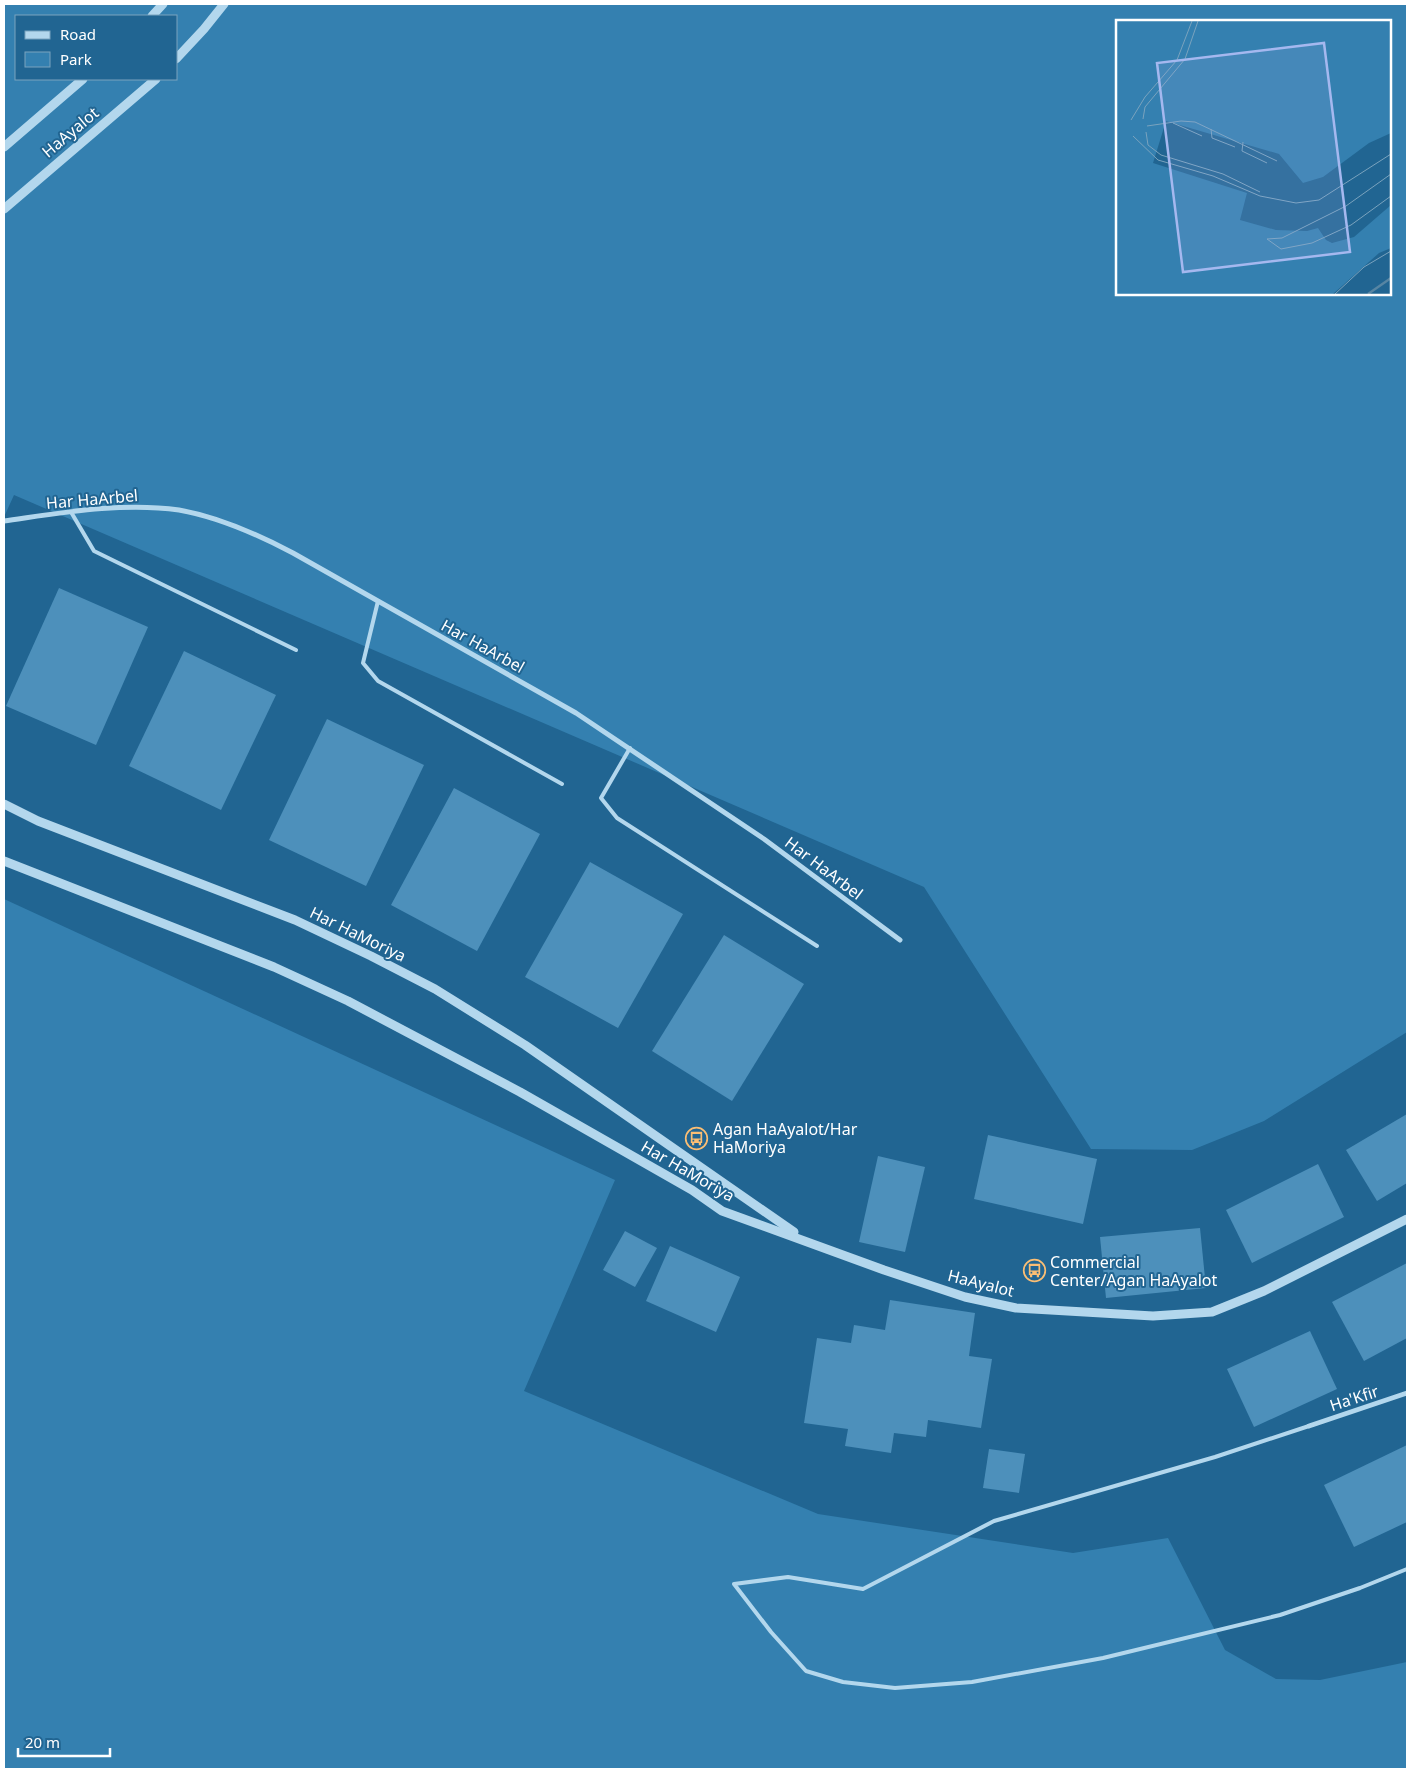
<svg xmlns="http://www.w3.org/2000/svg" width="1411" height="1773" font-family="'Noto Sans',sans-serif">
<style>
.green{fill:#3480b0;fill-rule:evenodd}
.building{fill:#4d90bb}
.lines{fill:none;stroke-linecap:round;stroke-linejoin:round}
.service{stroke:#b3d7ed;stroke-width:4}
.minor{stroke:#b3d7ed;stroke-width:5}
.tertiary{stroke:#b3d7ed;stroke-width:9}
.labels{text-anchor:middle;stroke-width:4;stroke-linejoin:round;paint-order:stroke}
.street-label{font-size:16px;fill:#fff;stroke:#216592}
.poi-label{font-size:16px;fill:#fff;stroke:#216592;text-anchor:start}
.inset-river{fill:none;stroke:#5785a3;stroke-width:2.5}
.inset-road{fill:none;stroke:#7aa3be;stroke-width:1}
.view{fill:#a5b8ef;fill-opacity:0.15;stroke:#a5b8ef;stroke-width:2.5}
.inset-edge{fill:none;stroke:#fff;stroke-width:2.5}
</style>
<rect width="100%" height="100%" fill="#216592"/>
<!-- green -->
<g class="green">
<path d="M4,4H1407V1032L1264,1121L1192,1150L1091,1149L924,887L14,495L4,517ZM16,16H176V79H16ZM1117,21H1390V294H1117Z"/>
<polygon points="4,899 615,1180 524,1391 818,1514 1073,1553 1168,1538 1225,1650 1276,1679 1320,1680 1407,1662 1407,1769 4,1769"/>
</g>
<!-- building -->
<g class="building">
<polygon points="59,588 148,627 96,745 6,706"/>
<polygon points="184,651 276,695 221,810 129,766"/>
<polygon points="327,719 424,765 366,886 269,840"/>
<polygon points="454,788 540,834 477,951 391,905"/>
<polygon points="590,862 683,914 618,1028 525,977"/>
<polygon points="724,935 804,984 732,1101 652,1051"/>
<polygon points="1407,1114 1407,1183 1377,1201 1346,1150"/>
<polygon points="988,1135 1097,1159 1083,1224 974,1199"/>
<polygon points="878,1156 925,1167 905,1252 859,1242"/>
<polygon points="1318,1164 1344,1217 1252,1263 1226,1210"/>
<polygon points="1200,1228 1206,1288 1106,1298 1100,1237"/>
<polygon points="625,1231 657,1248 635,1287 603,1270"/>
<polygon points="670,1246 740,1277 716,1332 646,1301"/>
<polygon points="1407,1263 1407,1338 1364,1361 1332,1302"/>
<polygon points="890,1300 975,1313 969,1356 992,1359 981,1428 928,1420 926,1437 894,1433 891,1453 845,1446 848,1429 804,1423 817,1338 851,1343 854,1325 885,1330"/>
<polygon points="1310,1331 1337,1389 1254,1427 1227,1369"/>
<polygon points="1407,1445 1407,1522 1354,1547 1324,1485"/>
<polygon points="989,1449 1025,1454 1019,1493 983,1488"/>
</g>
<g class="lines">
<!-- service -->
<g class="service">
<polyline points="71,512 94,551 296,650"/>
<polyline points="378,601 363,663 378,681 562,784"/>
<polyline points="630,748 601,798 617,818 817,946"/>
<polyline points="1309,1426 1215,1457 994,1521 863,1589 788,1577 734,1584 771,1632 806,1671 843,1682 895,1688 972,1682 1103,1658 1280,1615 1360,1588 1407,1569"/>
</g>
<!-- minor -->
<g class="minor">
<path d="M4,521C61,513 121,502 179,510C219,517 257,534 293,553L576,713L764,839L900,940"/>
<polyline points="1309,1426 1407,1393"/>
</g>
<!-- tertiary -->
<g class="tertiary">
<polyline points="152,16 163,4"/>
<polyline points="176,59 204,29 224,4"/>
<polyline points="4,147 83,79"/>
<polyline points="4,209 156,79"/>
<polyline points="4,804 38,821 295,920 371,956 435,989 525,1045 794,1232"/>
<polyline points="4,861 274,967 348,1001 520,1092 692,1190 722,1211 884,1270 965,1297 1016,1308 1153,1316 1212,1312 1264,1291 1407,1219"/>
</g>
</g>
<!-- icons -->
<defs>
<symbol id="bus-ring" viewBox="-11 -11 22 22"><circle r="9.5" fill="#216592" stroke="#fabe74" stroke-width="1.5"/><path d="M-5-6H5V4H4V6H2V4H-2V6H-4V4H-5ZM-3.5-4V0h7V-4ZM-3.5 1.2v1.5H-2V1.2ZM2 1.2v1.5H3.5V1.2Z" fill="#fabe74"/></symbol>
</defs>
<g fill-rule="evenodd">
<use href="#bus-ring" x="684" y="1126" width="25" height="25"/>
<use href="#bus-ring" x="1022" y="1258" width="25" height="25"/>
</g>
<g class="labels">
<!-- street labels -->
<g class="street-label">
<text transform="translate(70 132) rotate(-40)" y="6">HaAyalot</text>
<text transform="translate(92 499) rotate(-5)" y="6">Har HaArbel</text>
<text transform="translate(483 646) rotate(29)" y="6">Har HaArbel</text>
<text transform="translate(824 868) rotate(37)" y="6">Har HaArbel</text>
<text transform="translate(358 934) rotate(26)" y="6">Har HaMoriya</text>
<text transform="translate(688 1171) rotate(30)" y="6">Har HaMoriya</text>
<text transform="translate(981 1283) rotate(14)" y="6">HaAyalot</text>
<text transform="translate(1354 1398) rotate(-18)" y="6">Ha'Kfir</text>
</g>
<!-- poi labels -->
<g class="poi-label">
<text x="713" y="1135">Agan HaAyalot/Har<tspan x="713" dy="18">HaMoriya</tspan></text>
<text x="1050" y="1268">Commercial<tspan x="1050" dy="18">Center/Agan HaAyalot</tspan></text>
</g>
</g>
<!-- overview -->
<g transform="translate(1116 20)">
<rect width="275" height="275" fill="#216592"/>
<path d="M0,1H275V113L253,123L207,157L187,163L163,134L50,101L37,143L131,173L124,200L160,210L191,211L202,208L210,220L216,223L238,217L275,185V228L263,233L217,274H0Z" fill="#3480b0"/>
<path class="inset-river" d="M252,274L275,258"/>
<path class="inset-road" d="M27,99L29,87L69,39L82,1M15,100L29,77L61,40L76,1M57,103L86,116M31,106L65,101L79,102L161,141M95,109L96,118L119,127M30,112L32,125L45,135L107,154L144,172M17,116L42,140L97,156L144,176L180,183L203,180L275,134M127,122L126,131L151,143M275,154L230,186L166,218L151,219L165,229L196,223L235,205L275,176M219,274L248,247L275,231"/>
<path class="view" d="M208,23L234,232L67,252L41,43Z"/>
<rect width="275" height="275" class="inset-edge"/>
</g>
<!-- border -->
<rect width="1411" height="1773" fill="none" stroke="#ffffff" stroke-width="10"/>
<!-- legend -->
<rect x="15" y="15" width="162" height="65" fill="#216592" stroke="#7aa3be"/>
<rect x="25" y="31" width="25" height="8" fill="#b3d7ed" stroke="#7aa3be"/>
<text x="60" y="40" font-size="15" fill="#ffffff">Road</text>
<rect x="25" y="52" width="25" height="15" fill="#3480b0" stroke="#7aa3be"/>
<text x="60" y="65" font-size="15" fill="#ffffff">Park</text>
<!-- scale -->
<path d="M18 1748v8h92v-8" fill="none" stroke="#ffffff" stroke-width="2.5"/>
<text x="25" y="1748" font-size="15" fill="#ffffff" stroke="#216592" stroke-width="4" paint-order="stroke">20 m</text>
</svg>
